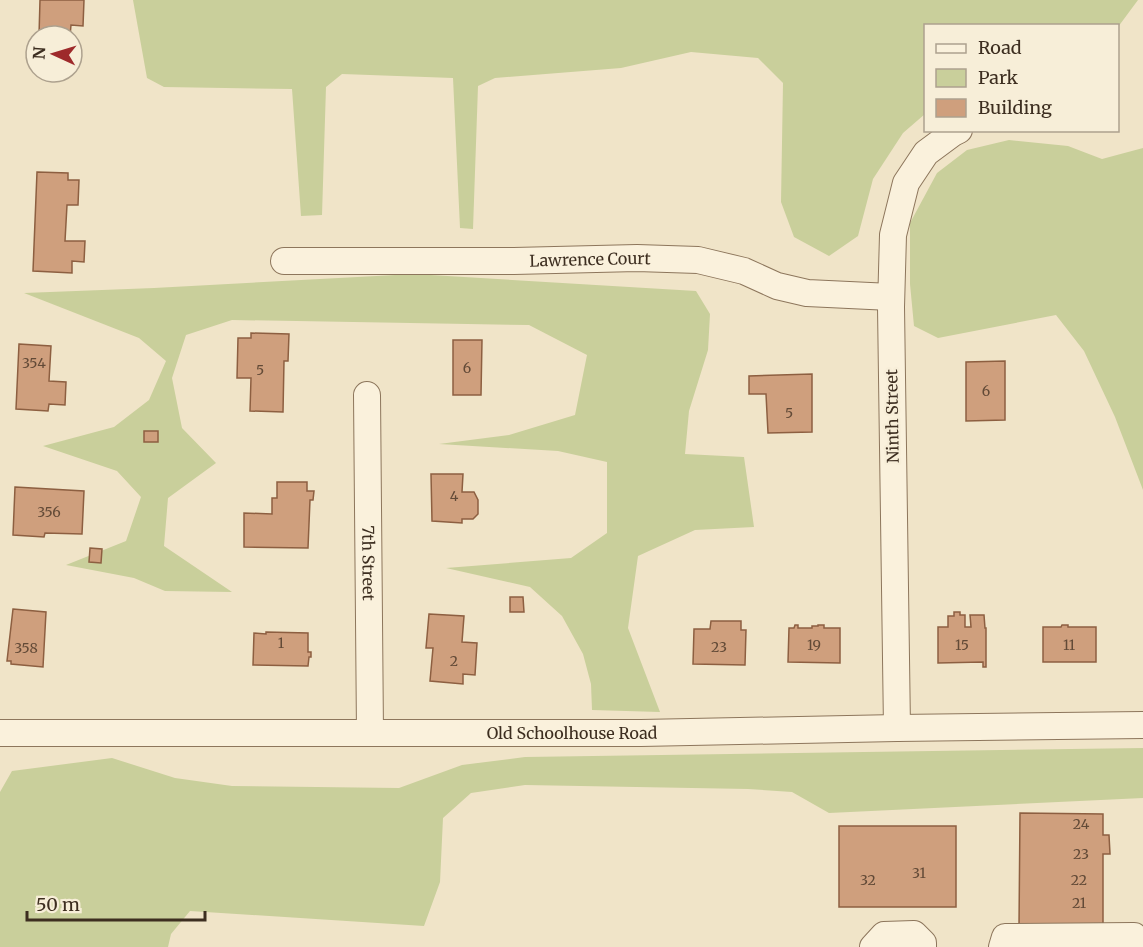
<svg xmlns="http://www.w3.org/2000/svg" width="1143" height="947" font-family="Merriweather,serif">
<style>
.green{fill:#c9cf9b}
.building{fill:#cf9f7d;stroke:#8d5f41;stroke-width:1.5}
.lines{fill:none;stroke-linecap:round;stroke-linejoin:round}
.minor-casing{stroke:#8d765c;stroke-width:28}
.minor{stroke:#faf1dc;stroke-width:26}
.labels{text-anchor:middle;stroke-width:5;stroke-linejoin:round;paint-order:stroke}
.number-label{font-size:14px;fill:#624a37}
.street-label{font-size:16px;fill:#3d2e20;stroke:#f7eed8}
</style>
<rect width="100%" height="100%" fill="#f0e4c8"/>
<!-- green -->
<g class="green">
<polygon points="133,0 1138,0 1118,27 1118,26 926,26 925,114 903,133 873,179 858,236 829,256 794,237 781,202 783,83 758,58 691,52 621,68 495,78 478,86 473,229 460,228 453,78 342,74 326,87 322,215 301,216 292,89 164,87 147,78"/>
<polygon points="1009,140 1068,146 1102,159 1143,148 1143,490 1115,417 1084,351 1056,315 938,338 914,326 910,284 910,223 937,173 967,150"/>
<polygon points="414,274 696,291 710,314 708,350 689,411 685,454 744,457 754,527 695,530 638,556 628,628 660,712 592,710 591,684 583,654 562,616 530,587 446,568 571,558 607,533 607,462 558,451 439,444 509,435 575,415 587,355 529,325 232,320 186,335 172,378 182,428 216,463 168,498 164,546 232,592 165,591 134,578 66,565 126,541 141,497 117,471 43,446 114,427 149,400 166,361 139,338 24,293 154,288"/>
<polygon points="1143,748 1143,798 829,813 792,792 748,789 525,785 471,793 443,818 440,882 424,926 190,911 171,934 168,947 0,947 0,792 12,771 112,758 175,778 232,786 399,788 462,765 525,757"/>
</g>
<!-- building -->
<g class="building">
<polygon points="40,0 84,0 83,26 71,25 70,36 39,36"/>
<polygon points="37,172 68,173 68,180 79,180 78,205 67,205 65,241 85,241 84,262 72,261 72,273 33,271"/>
<polygon points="251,333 289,334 288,361 284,361 283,412 250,411 251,378 237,378 238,338 251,338"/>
<polygon points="453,340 482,340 481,395 453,395"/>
<polygon points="19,344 51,346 49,381 66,382 65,405 49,404 48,411 16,409"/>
<polygon points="1005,361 1005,420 966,421 966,362"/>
<polygon points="812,374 812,432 768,433 766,394 749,394 749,376"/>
<rect x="144" y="431" width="14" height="11"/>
<polygon points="431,474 463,474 462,492 474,492 478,500 478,514 473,519 462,519 462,523 432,521"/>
<polygon points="277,482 307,482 307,491 314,491 313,500 310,500 308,548 244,547 244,513 272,514 272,498 277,498"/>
<polygon points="15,487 84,491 82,534 45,533 44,537 13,535"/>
<polygon points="90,548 102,549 101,563 89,562"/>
<polygon points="510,597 523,597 524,612 510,612"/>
<polygon points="13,609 46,612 43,667 11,664 11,661 7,661"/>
<polygon points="954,612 960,612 960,615 965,615 965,627 971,627 970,615 984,615 985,628 986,628 986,667 983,667 983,662 938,663 938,627 948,627 948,616 954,616"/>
<polygon points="429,614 464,616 462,642 477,643 475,675 463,674 463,684 430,681 433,648 426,648"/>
<polygon points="711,621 741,621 741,630 746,630 745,665 693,664 694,629 710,629"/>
<polygon points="795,625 798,625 798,628 812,628 812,626 818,626 818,625 824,625 824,628 840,628 840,663 788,662 789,628 794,628"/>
<polygon points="1062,625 1068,625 1068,627 1096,627 1096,662 1043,662 1043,627 1061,627"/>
<polygon points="266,632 308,633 308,652 311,652 311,657 309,657 308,666 253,665 254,633 266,634"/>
<polygon points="1020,813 1103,814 1103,835 1109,835 1110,854 1103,854 1103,927 1019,927"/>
<rect x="839" y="826" width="117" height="81"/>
</g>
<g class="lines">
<defs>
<g id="minor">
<path id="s1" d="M284,261H514L637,258L698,260L744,271L777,286L807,293L891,297"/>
<path id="s2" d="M367,395L370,732"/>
<polyline points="897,728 891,307 893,235 906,183 926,153 953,133 959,130"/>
<path id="s3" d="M0,733H641L897,728L1143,725"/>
<polyline points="873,947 884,935 914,934 923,943 923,947"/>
<polyline points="1002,947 1005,937 1134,936 1140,947"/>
</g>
</defs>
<!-- minor casing -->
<use href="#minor" class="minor-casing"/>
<!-- minor -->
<use href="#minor" class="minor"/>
</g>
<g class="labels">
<!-- number labels -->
<g class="number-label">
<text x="34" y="368">354</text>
<text x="467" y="373">6</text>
<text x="260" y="375">5</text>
<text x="986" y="396">6</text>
<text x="789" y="418">5</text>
<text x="454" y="501">4</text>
<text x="49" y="517">356</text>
<text x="281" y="648">1</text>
<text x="814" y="650">19</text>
<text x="962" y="650">15</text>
<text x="1069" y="650">11</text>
<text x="719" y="652">23</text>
<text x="26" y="653">358</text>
<text x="454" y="666">2</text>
<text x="1081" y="829">24</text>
<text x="1081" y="859">23</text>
<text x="919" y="878">31</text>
<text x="868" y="885">32</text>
<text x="1079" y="885">22</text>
<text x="1079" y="908">21</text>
</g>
<!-- street labels -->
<g class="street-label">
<text dy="6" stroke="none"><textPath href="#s1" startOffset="306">Lawrence Court</textPath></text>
<text transform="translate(892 416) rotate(-91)" y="6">Ninth Street</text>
<text dy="6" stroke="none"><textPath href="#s2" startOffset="168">7th Street</textPath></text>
<text dy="6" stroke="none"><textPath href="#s3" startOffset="572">Old Schoolhouse Road</textPath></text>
</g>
</g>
<!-- legend -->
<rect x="924" y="24" width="195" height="108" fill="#f7eed8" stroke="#ada18e" stroke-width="1.5"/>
<rect x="936" y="44" width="30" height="9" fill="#faf1dc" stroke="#ada18e" stroke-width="1.5"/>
<text x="978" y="54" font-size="18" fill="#3d2e20">Road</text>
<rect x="936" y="69" width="30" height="18" fill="#c9cf9b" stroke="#ada18e" stroke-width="1.5"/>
<text x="978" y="84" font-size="18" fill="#3d2e20">Park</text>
<rect x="936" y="99" width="30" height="18" fill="#cf9f7d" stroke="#ada18e" stroke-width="1.5"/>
<text x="978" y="114" font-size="18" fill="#3d2e20">Building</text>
<!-- north arrow -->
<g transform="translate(54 54) rotate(274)"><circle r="28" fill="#f7eed8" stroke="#ada18e" stroke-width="1.5"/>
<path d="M0-4.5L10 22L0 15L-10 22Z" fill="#9e2a2b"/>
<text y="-9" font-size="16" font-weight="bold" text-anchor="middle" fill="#3d2e20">N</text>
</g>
<!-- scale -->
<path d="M27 911v9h178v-9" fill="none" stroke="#3d2e20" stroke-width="3"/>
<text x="36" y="911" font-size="18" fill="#3d2e20" stroke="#f7eed8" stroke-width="4.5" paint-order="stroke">50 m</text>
</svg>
